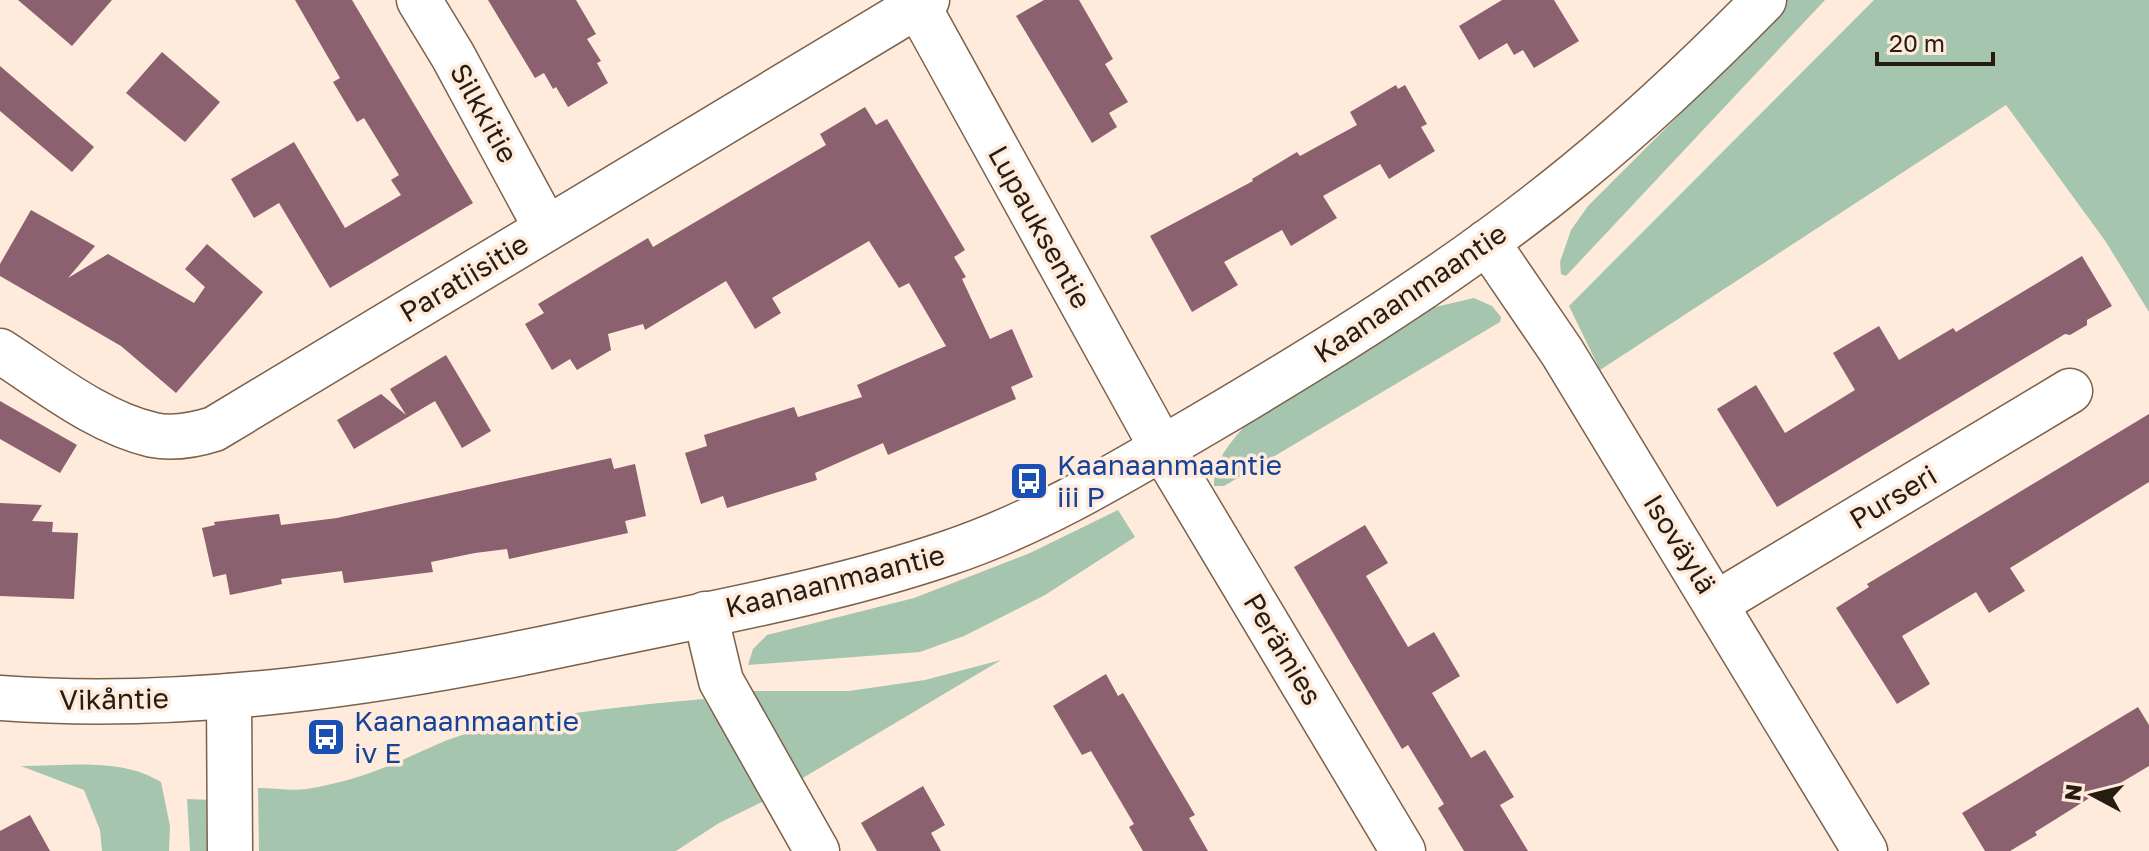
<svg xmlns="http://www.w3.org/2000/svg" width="2149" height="851" font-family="'Golos Text',sans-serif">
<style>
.green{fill:#a5c5ae}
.building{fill:#8b606f}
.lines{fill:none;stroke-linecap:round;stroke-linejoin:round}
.minor-casing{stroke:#7c614a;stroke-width:47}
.tertiary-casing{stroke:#7c614a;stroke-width:47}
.minor{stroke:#fff;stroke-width:44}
.tertiary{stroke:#fff;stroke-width:44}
.labels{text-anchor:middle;stroke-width:7;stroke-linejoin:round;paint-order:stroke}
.street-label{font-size:28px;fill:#261c12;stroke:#feebdb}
.transit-label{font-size:28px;fill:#164399;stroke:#feebdb;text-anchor:start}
</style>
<rect width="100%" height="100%" fill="#feebdb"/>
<!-- green -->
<g class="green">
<polygon points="1787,0 1825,0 1566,276 1561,274 1560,262 1571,230 1588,206 1693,101"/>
<polygon points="1874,0 2149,0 2149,312 2106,242 2006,105 1600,370 1569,306"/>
<path d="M1474,298L1492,306L1501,317L1500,322L1224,486H1214C1213,463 1229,444 1243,428L1435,307Z"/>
<polygon points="1118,510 1135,537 1045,595 964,636 920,652 748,665 753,649 767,635 914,598 1030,553"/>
<polygon points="1001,660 796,782 748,691 849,691 925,680"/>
<path d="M704,699L766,800L719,823L676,851H259L258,788C274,788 292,791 307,789C337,784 368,775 395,763C420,753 442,740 469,733C546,714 625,706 704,699Z"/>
<path d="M21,766C67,766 121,757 161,782L170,826L169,851H102L100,830L84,790Z"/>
<polygon points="187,799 213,800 215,851 190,851"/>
</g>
<!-- building -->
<g class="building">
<polygon points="18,0 112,0 72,46"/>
<polygon points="295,0 352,0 473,203 330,288 279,203 254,218 231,179 294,142 345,228 401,195 391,180 399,175 364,118 357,122 333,82 340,78"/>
<polygon points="488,0 576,0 596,34 587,39 601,61 597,63 608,83 568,107 556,87 553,89 544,73 535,78"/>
<polygon points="1044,0 1079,0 1113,59 1105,64 1128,102 1109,113 1117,127 1092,143 1016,16"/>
<polygon points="1502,0 1554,0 1579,41 1534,68 1523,50 1514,55 1507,43 1479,60 1459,26"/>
<polygon points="162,52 220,102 185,142 126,93"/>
<polygon points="0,66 94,147 72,172 0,111"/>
<polygon points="1396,85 1398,89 1405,85 1427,124 1421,127 1435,151 1389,179 1380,164 1323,196 1337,218 1291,246 1282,230 1224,262 1238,285 1192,312 1150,236 1253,181 1252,179 1297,152 1300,156 1357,125 1350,112"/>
<polygon points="865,107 876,125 887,119 965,250 954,257 966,277 962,279 990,339 1012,329 1033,377 1011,387 1016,399 888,455 883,443 815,473 817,480 727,508 723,496 701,504 685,453 707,446 704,435 794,407 798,417 862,397 857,385 946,346 909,283 899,288 869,241 772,298 781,313 755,329 726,281 645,330 643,324 608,334 611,350 577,370 570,359 552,370 525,324 544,313 538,304 606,263 648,238 653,247 826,145 820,134"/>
<polygon points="31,210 95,246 68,278 108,254 194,303 205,287 185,269 207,244 263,292 176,393 121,346 0,276 0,264"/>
<polygon points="2082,256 2112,306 2087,320 2087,325 2070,335 2065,334 1777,507 1717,409 1756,385 1785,433 1855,390 1833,353 1879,326 1899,360 1953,328 1956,332"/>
<polygon points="446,355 491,431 462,448 435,401 354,449 337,420 381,394 406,415 390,389"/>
<polygon points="0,401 77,445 60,473 0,439"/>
<polygon points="2149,414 2149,482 2010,568 2025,591 1989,613 1976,592 1902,636 1930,684 1897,704 1836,608 1869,587 1867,584"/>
<polygon points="611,458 614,469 635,464 646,516 625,521 628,533 509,559 507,549 475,553 431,562 433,572 344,583 342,571 281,579 282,584 230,595 226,574 213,577 202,528 215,525 214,522 279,514 281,525 337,518"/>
<polygon points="0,503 42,505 32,521 53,522 52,532 78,533 74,599 0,596"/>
<polygon points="1365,525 1388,563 1366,576 1408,647 1434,632 1460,676 1432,693 1471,758 1485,750 1514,797 1500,805 1528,851 1464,851 1438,808 1444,804 1408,745 1402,749 1294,567"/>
<polygon points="1106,674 1118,696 1123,693 1195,815 1189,818 1208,851 1143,851 1129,827 1134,824 1091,751 1082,755 1053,706"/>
<polygon points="2138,707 2149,725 2149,766 2112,788 2110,785 2056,819 2035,832 2037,835 2010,851 1985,851 1962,813"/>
<polygon points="923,786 945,825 931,833 941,851 877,851 861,823"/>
<polygon points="30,815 50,851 0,851 0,831"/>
</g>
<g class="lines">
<defs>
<g id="minor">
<polyline points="419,0 453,56 546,228"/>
<polyline points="918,6 1162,448 1403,851"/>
<path d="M0,351C47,381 97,422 153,435C173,439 195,435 214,429L927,0"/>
<polyline points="1717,603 2070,391"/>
<polyline points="705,614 721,681 817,851"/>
</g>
<g id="tertiary">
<polyline points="1487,242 1562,352 1865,851"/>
<polyline points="229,696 230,851"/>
<path d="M0,698C192,712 388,682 575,642C700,615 827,594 948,553C1038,523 1120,473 1202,425C1331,349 1460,269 1577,173C1643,119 1704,61 1764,0"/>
</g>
</defs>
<!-- minor casing -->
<use href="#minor" class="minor-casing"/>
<!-- tertiary casing -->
<use href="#tertiary" class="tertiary-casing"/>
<!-- minor -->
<use href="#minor" class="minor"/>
<!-- tertiary -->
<use href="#tertiary" class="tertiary"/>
</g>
<!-- icons -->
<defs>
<symbol id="bus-square" viewBox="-11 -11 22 22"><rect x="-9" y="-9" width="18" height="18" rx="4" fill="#1a4fb4" stroke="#feebdb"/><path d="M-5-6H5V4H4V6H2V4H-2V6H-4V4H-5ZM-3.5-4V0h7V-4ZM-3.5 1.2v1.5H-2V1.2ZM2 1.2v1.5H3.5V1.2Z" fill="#fff"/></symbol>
</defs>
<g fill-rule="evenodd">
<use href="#bus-square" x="1007" y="459" width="44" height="44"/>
<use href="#bus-square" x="304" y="715" width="44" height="44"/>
</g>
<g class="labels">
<!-- street labels -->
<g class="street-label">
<text transform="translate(484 113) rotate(61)" y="10">Silkkitie</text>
<text transform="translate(1040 227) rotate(61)" y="10">Lupauksentie</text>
<text transform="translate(464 278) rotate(-31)" y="10">Paratiisitie</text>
<text transform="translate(1410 293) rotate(-34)" y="10">Kaanaanmaantie</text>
<text transform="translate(1893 497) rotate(-31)" y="10">Purseri</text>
<text transform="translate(1680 544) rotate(58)" y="10">Isoväylä</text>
<text transform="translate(835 581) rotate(-14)" y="10">Kaanaanmaantie</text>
<text transform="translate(1283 649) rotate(59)" y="10">Perämies</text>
<text transform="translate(114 699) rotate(-1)" y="10">Vikåntie</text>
</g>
<!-- transit labels -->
<g class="transit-label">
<text x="1057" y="475">Kaanaanmaantie<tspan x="1057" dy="32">iii P</tspan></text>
<text x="354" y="731">Kaanaanmaantie<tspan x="354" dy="32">iv E</tspan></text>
</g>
</g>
<!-- north arrow -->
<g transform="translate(2093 795) rotate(277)" stroke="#feebdb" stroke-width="6" paint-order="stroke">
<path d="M0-6L14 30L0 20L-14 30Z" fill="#261c12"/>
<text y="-12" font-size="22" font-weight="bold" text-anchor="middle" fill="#261c12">N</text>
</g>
<!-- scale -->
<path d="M1877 52v12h116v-12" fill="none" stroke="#261c12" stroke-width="4"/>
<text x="1889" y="52" font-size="24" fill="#261c12" stroke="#feebdb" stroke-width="6" paint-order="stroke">20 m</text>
</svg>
